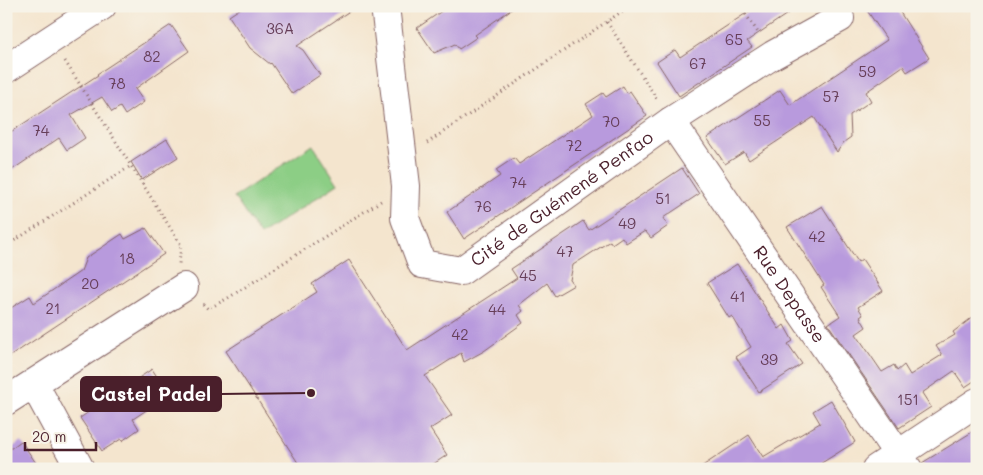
<svg xmlns="http://www.w3.org/2000/svg" width="983" height="475" font-family="Mali,sans-serif">
<style>
.green{fill:#8cce85;stroke:#6b7658}
.building{fill:#b89add}
.lines{fill:none;stroke-linecap:round;stroke-linejoin:round}
.minor-casing{stroke:#866464;stroke-width:30}
.path{stroke:#866464;stroke-width:3;stroke-dasharray:1 4;stroke-linecap:butt}
.minor{stroke:#fff;stroke-width:28}
.labels{text-anchor:middle;stroke-width:4;stroke-linejoin:round;paint-order:stroke}
.number-label{font-size:15px;fill:#663e58}
.street-label{font-size:18px;fill:#4a1f2b;stroke:#f7f3e8}
.leader{fill:none;stroke:#4a1f2b;stroke-width:2}
.callout-dot{fill:#4a1f2b;stroke:#f7f3e8;stroke-width:2}
.callout{fill:#4a1f2b;stroke:#4a1f2b;stroke-width:2}
.callout-label{font-size:19px;text-anchor:middle;font-weight:bold;fill:#fff}
</style>
<rect width="100%" height="100%" fill="#f7f3e8"/>
<filter id="ink" filterUnits="userSpaceOnUse"><feTurbulence type="fractalNoise" baseFrequency=".02" numOctaves="2"/><feDisplacementMap in="SourceGraphic" scale="10" xChannelSelector="R" yChannelSelector="G"/><feConvolveMatrix kernelMatrix="1 2 1 2 8 2 1 2 1" color-interpolation-filters="sRGB"/></filter>
<filter id="wash" filterUnits="userSpaceOnUse"><feTurbulence type="fractalNoise" baseFrequency=".0096" numOctaves="4" result="noise"/><feDisplacementMap in="SourceGraphic" scale="20" xChannelSelector="R" yChannelSelector="G"/><feGaussianBlur stdDeviation="1.12" result="paint"/><feColorMatrix in="noise" values="0 0 0 0 0 0 0 0 0 0 0 0 0 0 0 0 0 1.4 0 .05"/><feComposite in="paint" operator="in"/></filter>
<g filter="url(#wash)">
<rect width="100%" height="100%" fill="#f4e5ce"/>
<!-- green -->
<polygon class="green" points="313,145 338,184 260,235 234,197"/>
<g id="blocks">
<!-- building -->
<g class="building">
<polygon points="244,6 357,6 297,46 303,50 320,75 292,94 271,63 270,64 250,48 229,16"/>
<polygon points="449,6 516,6 475,35 477,37 459,49 455,44 434,53 417,28"/>
<polygon points="757,6 799,6 747,41 752,47 679,96 657,62 675,50 680,57"/>
<polygon points="864,6 896,6 929,58 907,72 903,66 866,92 871,101 850,115 851,137 844,142 837,152 814,117 749,160 744,152 725,164 707,138 780,90 790,105 887,40"/>
<polygon points="171,25 189,51 152,77 135,89 144,102 125,115 120,107 112,112 102,97 71,115 85,138 67,150 59,138 6,174 6,135 98,75 97,74"/>
<polygon points="623,86 627,93 630,91 647,116 464,239 447,212 500,176 496,170 514,158 519,164 593,115 586,104 603,93 606,97"/>
<polygon points="167,139 178,157 142,180 131,162"/>
<polygon points="682,168 699,194 663,218 668,226 651,238 645,231 626,243 622,237 612,244 610,241 573,265 570,280 574,285 555,296 547,283 519,305 523,311 518,315 523,323 484,351 464,362 461,353 425,376 452,415 430,429 447,455 426,469 302,469 226,351 317,292 312,284 349,260 407,350 517,278 511,269 583,221 589,230"/>
<polygon points="822,206 858,262 862,259 883,291 858,307 863,315 860,317 866,327 856,334 882,372 894,365 897,371 904,365 910,375 942,355 936,346 955,335 953,332 977,314 977,379 965,387 954,371 922,393 931,407 899,428 828,324 840,316 821,287 824,285 787,227"/>
<polygon points="146,228 164,254 6,359 6,311 30,296 34,303 81,271 86,258 122,234 125,239"/>
<polygon points="737,264 779,329 784,325 793,341 788,344 802,364 759,392 736,357 751,347 732,316 729,318 707,283"/>
<polygon points="152,369 169,395 133,419 139,429 122,441 121,439 102,451 80,418"/>
<polygon points="831,400 855,442 812,469 698,469 749,435 763,457 820,423 813,411"/>
<polygon points="977,429 977,469 923,469 922,463"/>
<polygon points="21,441 40,469 6,469 6,452"/>
</g>
</g>
</g>
<g filter="url(#ink)">
<use href="#blocks" fill-opacity="0" stroke="#866464" stroke-width="1"/>
<g class="lines">
<defs>
<g id="minor">
<path id="s1" d="M385,6L406,186L405,218L422,264L461,271L671,121L773,55L840,18"/>
<polyline points="6,69 102,6"/>
<path id="s2" d="M671,121L908,469"/>
<polyline points="34,384 80,469"/>
<polyline points="6,401 184,287"/>
<polyline points="876,469 977,402"/>
</g>
</defs>
<!-- minor casing -->
<use href="#minor" class="minor-casing"/>
<!-- path -->
<g class="path">
<polyline points="740,6 759,34"/>
<polyline points="607,22 657,99"/>
<polyline points="65,61 181,245 179,264"/>
<polyline points="427,143 630,6"/>
<polyline points="6,246 131,166"/>
<polyline points="203,304 208,309 228,298 381,201"/>
</g>
<!-- minor -->
<use href="#minor" class="minor"/>
</g>
</g>
<g class="labels">
<!-- number labels -->
<g class="number-label">
<text x="280" y="34">36A</text>
<text x="734" y="45">65</text>
<text x="152" y="62">82</text>
<text x="698" y="69">67</text>
<text x="867" y="77">59</text>
<text x="117" y="89">78</text>
<text x="831" y="102">57</text>
<text x="762" y="126">55</text>
<text x="611" y="127">70</text>
<text x="41" y="136">74</text>
<text x="574" y="151">72</text>
<text x="518" y="188">74</text>
<text x="663" y="204">51</text>
<text x="483" y="212">76</text>
<text x="627" y="229">49</text>
<text x="817" y="242">42</text>
<text x="565" y="257">47</text>
<text x="127" y="264">18</text>
<text x="528" y="281">45</text>
<text x="90" y="289">20</text>
<text x="738" y="302">41</text>
<text x="53" y="314">21</text>
<text x="497" y="315">44</text>
<text x="460" y="340">42</text>
<text x="769" y="365">39</text>
<text x="908" y="405">151</text>
</g>
<!-- street labels -->
<g class="street-label">
<text dy="6" stroke="none"><textPath href="#s1" startOffset="426">Cité de Guémené Penfao</textPath></text>
<text dy="6" stroke="none"><textPath href="#s2" startOffset="210">Rue Depasse</textPath></text>
</g>
</g>
<!-- callouts -->
<path class="leader" d="M311 393L221 394"/>
<circle class="callout-dot" cx="311" cy="393" r="5"/>
<rect class="callout" x="81" y="377" width="140" height="34" rx="5"/>
<g class="callout-label">
<text x="151" y="401">Castel Padel</text>
</g>
<!-- margin -->
<rect width="983" height="475" fill="none" stroke="#f7f3e8" stroke-width="25"/>
<!-- scale -->
<path d="M25 442v8h71v-8" fill="none" stroke="#4a1f2b" stroke-width="2.5"/>
<text x="32" y="442" font-size="15" fill="#4a1f2b" stroke="#f7f3e8" stroke-width="4" paint-order="stroke">20 m</text>
</svg>
